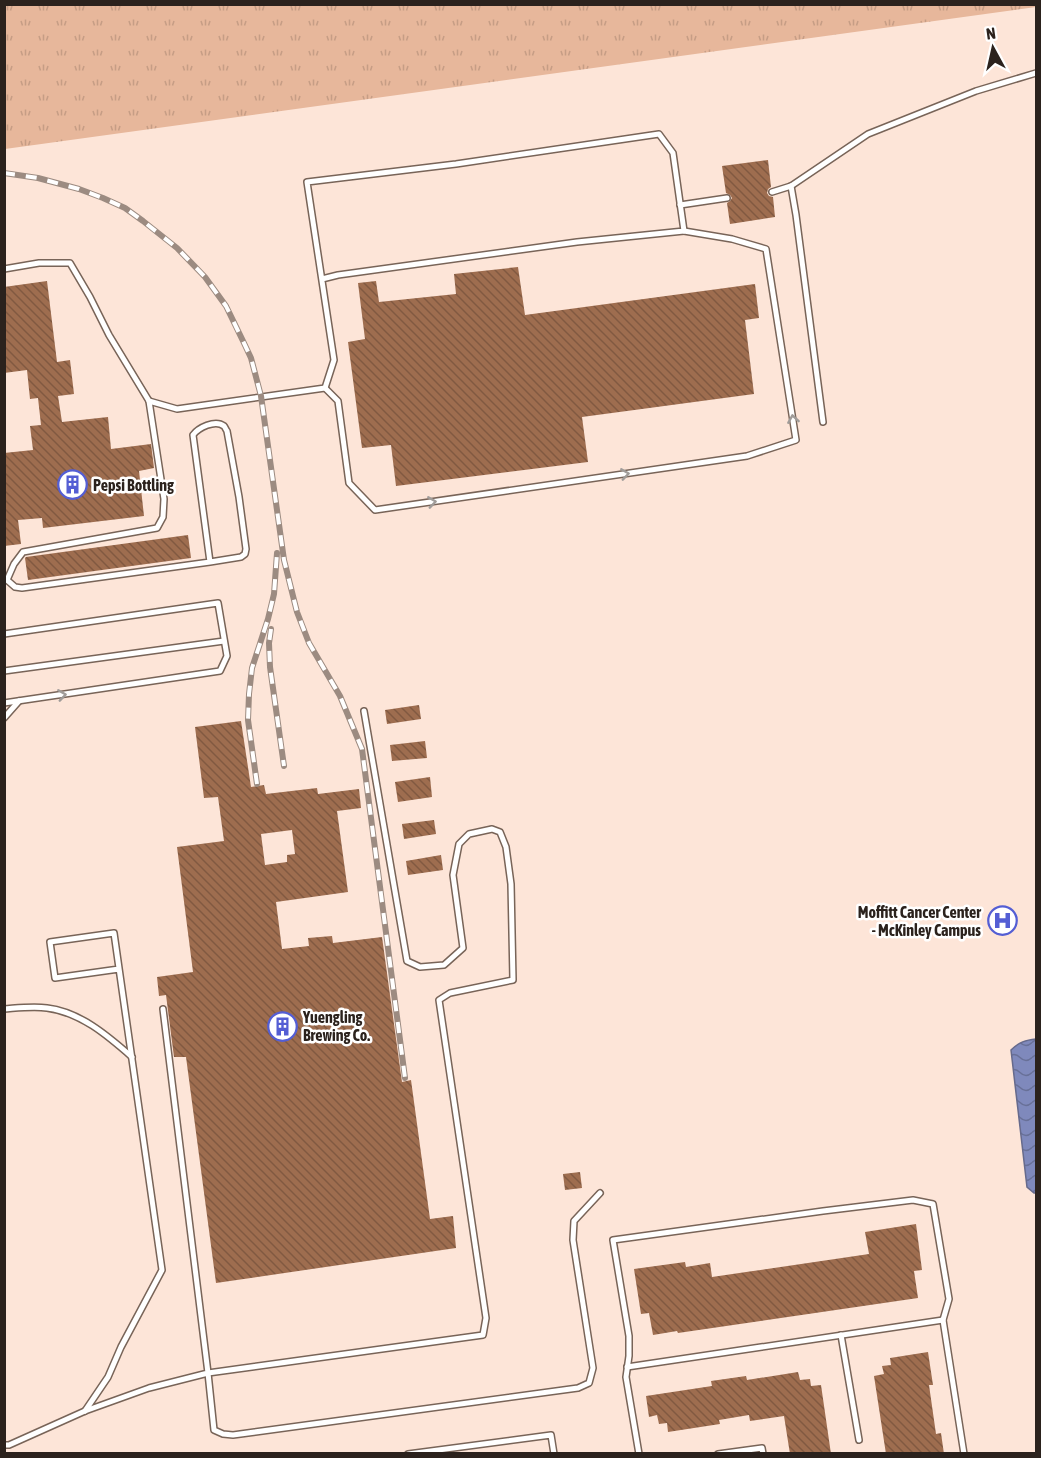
<svg xmlns="http://www.w3.org/2000/svg" width="1041" height="1458" font-family="'Asap Condensed',sans-serif">
<style>
.grass{fill:url(#grass-tufts)}
.water{fill:url(#water-waves);stroke:#666a8c;stroke-width:1.5}
.building{fill:url(#building-back-hatch);fill-rule:evenodd}
.lines{fill:none;stroke-linecap:round;stroke-linejoin:round}
.service-casing{stroke:#786458;stroke-width:8}
.service{stroke:#fff;stroke-width:5}
.rail-casing{stroke:#9c8b81;stroke-width:6}
.rail{stroke:#fff;stroke-width:4;stroke-dasharray:11;stroke-linecap:butt}
.oneway{stroke:#a09c99}
.labels{text-anchor:middle;stroke-width:5;stroke-linejoin:round;paint-order:stroke}
.poi-label{font-size:16px;font-weight:bold;fill:#2b221d;stroke:#fff;text-anchor:start}
</style>
<defs>
<pattern id="grass-tufts" width="24" height="20" patternUnits="userSpaceOnUse" patternTransform="scale(1.5)"><rect width="24" height="20" fill="#e7b79b"/><path d="M3 7l-1-3M5 7V3M7 7l1-3M15 17l-1-3M17 17v-4M19 17l1-3" fill="none" stroke="#c69d85"/></pattern>
<pattern id="water-waves" width="16" height="10" patternUnits="userSpaceOnUse" patternTransform="scale(1.5)"><rect width="16" height="10" fill="#7f89bc"/><path d="M0 5q4-4 8 0t8 0" fill="none" stroke="#687098"/></pattern>
<pattern id="building-back-hatch" width="6" height="6" patternUnits="userSpaceOnUse" patternTransform="scale(1.5)"><rect width="6" height="6" fill="#9e6d4f"/><path d="M-1 5l2 2M0 0l6 6M5-1l2 2" fill="none" stroke="#815941"/></pattern>
</defs>
<rect width="100%" height="100%" fill="#fde5d8"/>
<!-- grass -->
<polygon class="grass" points="1036,4 1036,7 5,149 5,5"/>
<!-- water -->
<path class="water" d="M1036,1039V1193H1034L1027,1187L1011,1050C1019,1042 1026,1040 1036,1039Z"/>
<!-- building -->
<g class="building">
<polygon points="768,160 771,187 768,189 767,193 769,196 773,197 775,217 730,224 727,203 730,201 732,198 730,195 726,193 722,166"/>
<polygon points="518,267 525,315 755,284 759,318 745,320 754,394 582,417 588,462 396,486 391,445 362,448 348,342 365,339 358,283 376,281 379,302 456,294 454,274"/>
<polygon points="47,281 57,362 70,360 74,394 58,396 62,422 108,417 111,449 151,444 154,468 139,471 144,516 43,528 42,518 18,520 21,544 4,546 4,453 33,450 30,426 41,425 38,398 30,399 27,370 4,373 4,287"/>
<polygon points="188,535 191,558 28,580 25,558 26,557"/>
<polygon points="419,705 421,719 387,724 385,710"/>
<path d="M241,721L251,787L264,785L266,794L317,788L318,794L359,789L361,808L337,811L348,892L276,902L282,949L309,946L308,938L332,936L333,943L382,937L402,1082L411,1080L430,1219L453,1216L456,1248L216,1283L186,1057H174L166,995L159,996L157,977L193,972L177,847L224,841L218,797L204,798L195,727ZM292,830L295,854L287,855V862L265,865L261,834Z"/>
<polygon points="425,741 427,758 392,761 390,745"/>
<polygon points="430,777 432,797 398,802 395,782"/>
<polygon points="434,820 436,834 404,839 402,824"/>
<polygon points="441,855 443,870 408,875 406,861"/>
<polygon points="580,1172 582,1188 565,1190 563,1174"/>
<polygon points="916,1224 922,1270 914,1271 918,1298 678,1333 677,1331 653,1335 649,1313 641,1314 634,1269 685,1262 686,1267 710,1263 712,1277 869,1254 865,1232"/>
<polygon points="928,1352 933,1385 929,1385 936,1434 941,1433 944,1454 886,1454 874,1376 884,1374 882,1366 891,1365 890,1358"/>
<polygon points="798,1372 800,1380 810,1379 811,1386 821,1385 831,1454 790,1454 784,1416 750,1421 749,1415 719,1420 720,1424 668,1432 667,1423 659,1424 657,1415 649,1417 646,1396 712,1386 711,1381 746,1376 747,1380"/>
</g>
<g class="lines">
<defs>
<g id="service">
<polyline points="791,186 796,215 823,422"/>
<polyline points="772,192 791,186 868,134 976,91 1036,73"/>
<polyline points="680,205 727,198"/>
<polyline points="4,269 39,263 70,263 90,297 109,335 149,401 177,409 325,388 334,360 307,182 456,164 659,134 673,153 684,231 577,242 338,275 322,279"/>
<polyline points="325,388 338,401 349,483 375,510 747,456 796,440 766,249 732,239 684,231"/>
<path d="M4,580H7L15,587L22,588L210,562L241,557L245,554L246,549L239,497L227,431C226,430 225,427 224,426C215,419 198,428 193,435L210,562"/>
<polyline points="7,580 14,564 23,552 157,528 163,517 164,499 149,401"/>
<polyline points="4,634 218,603 227,656 220,671 4,703"/>
<polyline points="4,671 224,641"/>
<polyline points="364,711 407,961 420,967 444,965 463,948 453,875 459,844 469,834 492,829 500,832 506,847 511,884 513,980 450,993 439,1000 486,1318 483,1335 208,1373 214,1430 223,1434 233,1435 578,1388 589,1383 593,1368 573,1240 574,1221 600,1193"/>
<polyline points="4,718 19,701"/>
<path d="M4,1009C18,1008 33,1006 47,1008C80,1012 107,1035 132,1057"/>
<polyline points="841,1335 859,1440"/>
<polyline points="627,1367 943,1320"/>
<polyline points="85,1411 108,1377 121,1347 162,1270 114,933 50,942 55,978 119,969"/>
<polyline points="4,1445 9,1445 85,1411 149,1388 208,1373 163,1009"/>
<polyline points="408,1454 551,1435 554,1454"/>
<polyline points="639,1454 626,1377 629,1356 629,1336 613,1240 823,1211 913,1200 933,1204 949,1299 943,1320 964,1454"/>
<polyline points="718,1454 762,1448 763,1454"/>
</g>
</defs>
<!-- service casing -->
<use href="#service" class="service-casing"/>
<!-- service -->
<use href="#service" class="service"/>
<defs>
<g id="rail">
<polyline points="4,173 38,178 79,189 103,198 125,208 143,221 177,248 205,277 226,306 243,341 251,358 261,396 284,560 297,612 309,643 340,696 362,749 405,1078"/>
<polyline points="271,629 269,643 270,667 284,766"/>
<polyline points="257,784 248,720 249,694 252,668 268,619 274,594 277,553"/>
</g>
</defs>
<!-- rail casing -->
<use href="#rail" class="rail-casing"/>
<!-- rail -->
<use href="#rail" class="rail"/>
</g>
<!-- one-way arrows -->
<defs><path id="oneway-chevron" d="M-2-3.5L2.5 0L-2 3.5" fill="none" stroke-width="1.6" stroke-linecap="round" stroke-linejoin="round" transform="scale(1.5)"/></defs>
<g class="oneway">
<use href="#oneway-chevron" transform="translate(793 419) rotate(-99)"/>
<use href="#oneway-chevron" transform="translate(625 474) rotate(-8)"/>
<use href="#oneway-chevron" transform="translate(432 502) rotate(-8)"/>
<use href="#oneway-chevron" transform="translate(62 695) rotate(-8)"/>
</g>
<!-- icons -->
<defs>
<symbol id="building-ring" viewBox="-11 -11 22 22"><circle r="9.5" fill="#fff" stroke="#545ed4" stroke-width="1.5"/><path d="M-4-6H4V6H1V3H-1V6H-4ZM-2.5-4.3h1.7v1.8h-1.7ZM.8-4.3h1.7v1.8H.8ZM-2.5-1h1.7V.8h-1.7ZM.8-1h1.7V.8H.8Z" fill="#545ed4"/></symbol>
<symbol id="hospital-ring" viewBox="-11 -11 22 22"><circle r="9.5" fill="#fff" stroke="#545ed4" stroke-width="1.5"/><path d="M-5-5h3v3.5h4V-5h3V5h-3V1.5h-4V5h-3Z" fill="#545ed4"/></symbol>
</defs>
<g fill-rule="evenodd">
<use href="#building-ring" x="56" y="468" width="33" height="33"/>
<use href="#hospital-ring" x="986" y="904" width="33" height="33"/>
<use href="#building-ring" x="266" y="1010" width="33" height="33"/>
</g>
<g class="labels">
<!-- poi labels -->
<g class="poi-label">
<text x="93" y="491">Pepsi Bottling</text>
<text x="981" y="918" text-anchor="end">Moffitt Cancer Center<tspan x="981" dy="18">- McKinley Campus</tspan></text>
<text x="303" y="1023">Yuengling<tspan x="303" dy="18">Brewing Co.</tspan></text>
</g>
</g>
<!-- border -->
<rect width="1041" height="1458" fill="none" stroke="#2b221d" stroke-width="12"/>
<!-- north arrow -->
<g transform="translate(993 48) rotate(352)" stroke="#ffffff" stroke-width="4.5" paint-order="stroke">
<path d="M0-4.5L10 22L0 15L-10 22Z" fill="#2b221d"/>
<text y="-9" font-size="16" font-weight="bold" text-anchor="middle" fill="#2b221d">N</text>
</g>
</svg>
